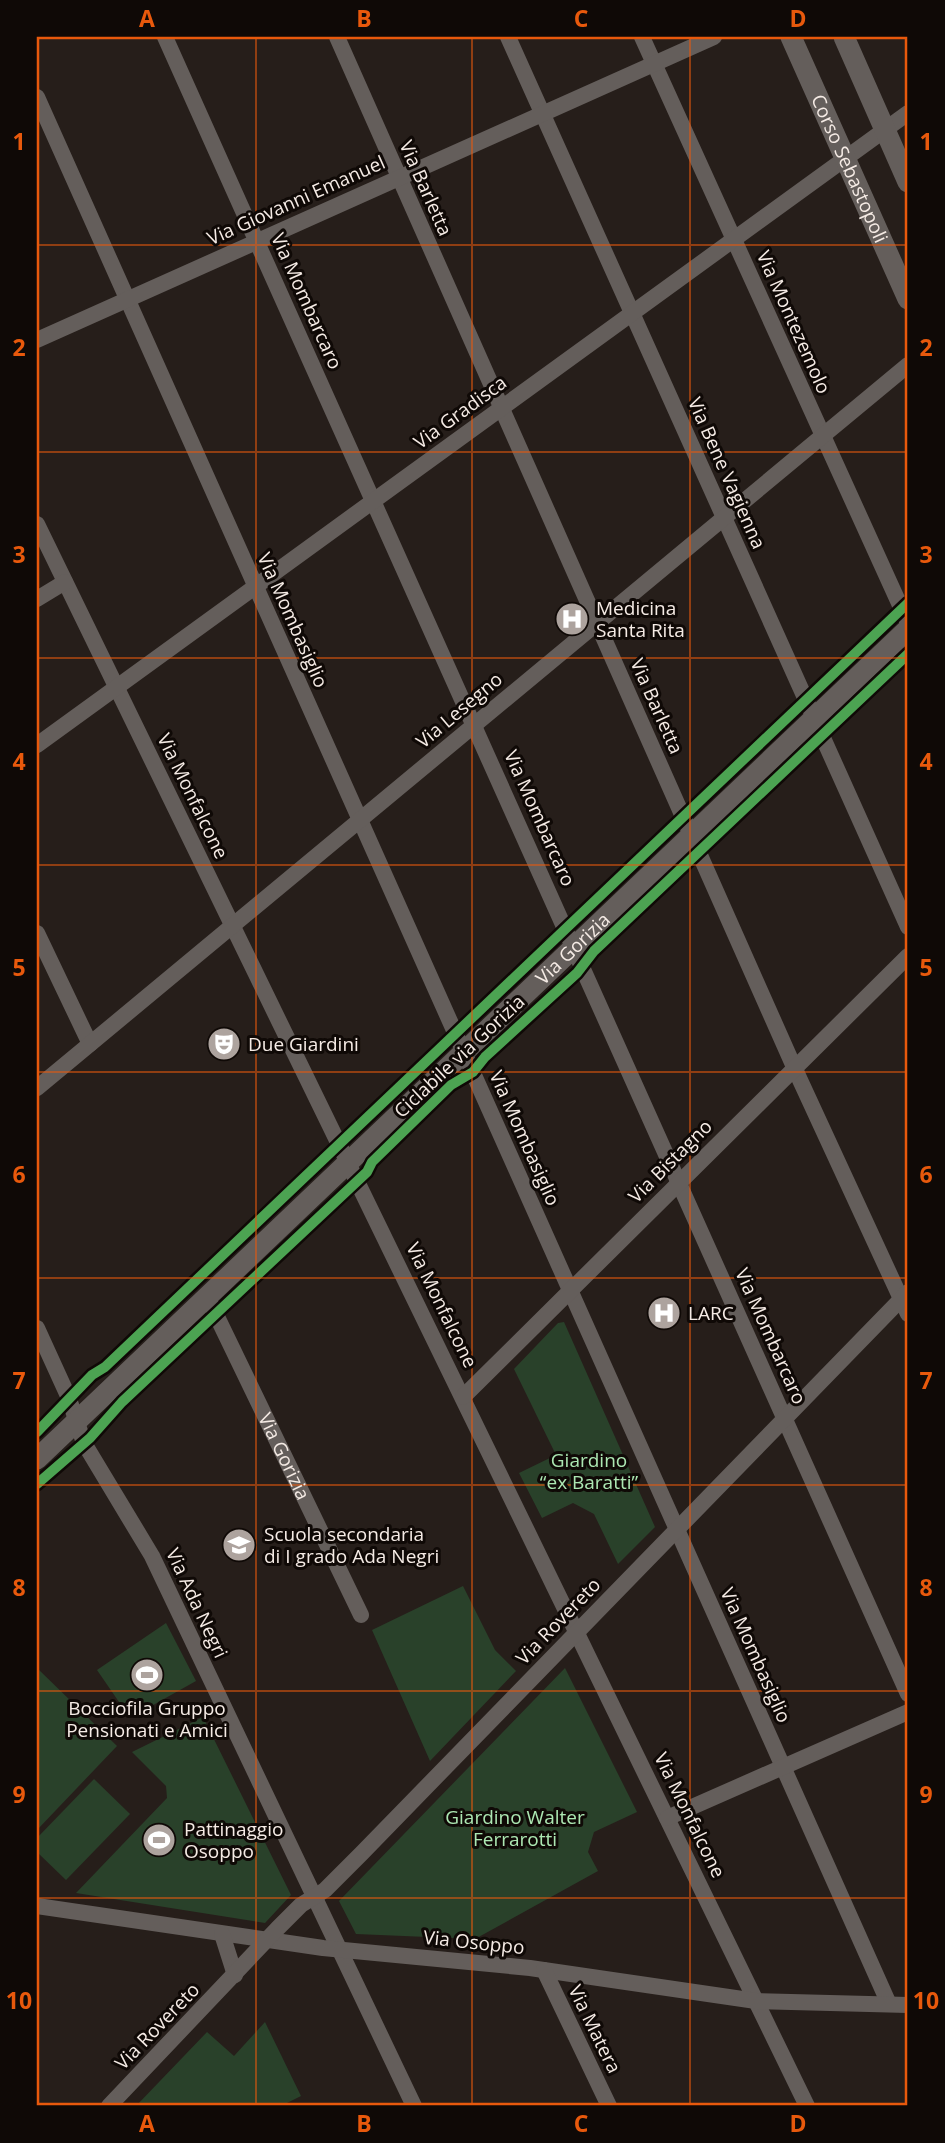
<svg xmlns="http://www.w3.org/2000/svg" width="945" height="2143" font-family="'Open Sans',sans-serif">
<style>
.green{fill:#29412a}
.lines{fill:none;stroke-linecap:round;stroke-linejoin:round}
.street{stroke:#645e5b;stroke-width:16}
.secondary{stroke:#645e5b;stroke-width:21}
.cycleway-casing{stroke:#0f0906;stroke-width:15}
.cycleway{stroke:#4ca352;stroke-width:10}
.grid{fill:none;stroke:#e8590c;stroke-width:2;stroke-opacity:0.55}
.labels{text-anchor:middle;stroke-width:6;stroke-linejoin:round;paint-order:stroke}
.street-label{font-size:19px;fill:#f5ebe5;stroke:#0f0906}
.poi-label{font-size:19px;fill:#f5ebe5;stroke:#0f0906;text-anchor:start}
.park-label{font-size:19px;fill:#ace7b2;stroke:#0f0906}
.neatline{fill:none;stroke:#e8590c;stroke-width:2.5}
.grid-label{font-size:23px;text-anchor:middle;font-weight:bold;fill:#e8590c}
</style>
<rect width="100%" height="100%" fill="#261e1a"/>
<!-- green -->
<g class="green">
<polygon points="564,1322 655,1527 618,1564 594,1514 573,1503 542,1518 519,1473 556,1455 514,1369 558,1323"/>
<polygon points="463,1586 495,1650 516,1671 430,1761 372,1630"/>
<polygon points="166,1623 196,1681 130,1718 97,1670"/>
<polygon points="37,1668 117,1746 37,1830"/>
<polygon points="565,1668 637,1812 594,1832 588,1852 598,1871 475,1939 356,1934 339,1901"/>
<polygon points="203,1717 291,1895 265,1923 76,1893 167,1798 166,1786 132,1752"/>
<polygon points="94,1779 130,1814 66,1880 37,1852 37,1838"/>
<polygon points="265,2022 301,2096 281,2106 136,2106 207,2032 234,2056"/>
</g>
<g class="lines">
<!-- street -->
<g class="street">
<polyline points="165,37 908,1694"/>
<polyline points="337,37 794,1067 908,1314"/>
<polyline points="508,37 908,927"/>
<polyline points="642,37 908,623"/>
<polyline points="37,97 889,2004"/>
<polyline points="37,340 714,37"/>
<polyline points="37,524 807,2106"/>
<polyline points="37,599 65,582"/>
<polyline points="37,745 908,113"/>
<polyline points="37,933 90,1044"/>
<polyline points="37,1088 908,365"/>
<path id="s1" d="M207,1296L361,1615"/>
<polyline points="37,1328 68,1396 84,1443 152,1556 414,2106"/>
<polyline points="463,1397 908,956"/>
<polyline points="667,1818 908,1712"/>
<polyline points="37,1906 323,1948 530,1968 756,2001 908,2005"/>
<polyline points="222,1934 235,1975"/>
<polyline points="544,1970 609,2106"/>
<polyline points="109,2106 277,1929 301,1905 325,1890 361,1854 908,1292"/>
</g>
<!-- secondary -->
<g class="secondary">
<path id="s2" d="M791,37L908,299"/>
<polyline points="844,37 908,182"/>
<path id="s3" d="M37,1459L908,629"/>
</g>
<defs>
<g id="cycleway">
<polyline points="37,1432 92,1375 105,1367 908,603"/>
<polyline points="37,1484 90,1438 122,1402 367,1172 372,1162 451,1085 473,1072 485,1057 577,973 594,951 908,654"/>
</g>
</defs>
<!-- cycleway casing -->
<use href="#cycleway" class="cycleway-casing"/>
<!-- cycleway -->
<use href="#cycleway" class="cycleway"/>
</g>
<!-- grid -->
<path class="grid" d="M256,37V2106M472,37V2106M690,37V2106M37,245H908M37,452H908M37,658H908M37,865H908M37,1072H908M37,1278H908M37,1485H908M37,1691H908M37,1898H908"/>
<!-- icons -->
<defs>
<symbol id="hospital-disc" viewBox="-11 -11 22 22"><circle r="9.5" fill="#ada39e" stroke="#0f0906"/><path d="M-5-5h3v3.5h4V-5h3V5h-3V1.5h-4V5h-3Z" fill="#fff"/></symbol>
<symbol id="theatre-disc" viewBox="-11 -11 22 22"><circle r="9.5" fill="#ada39e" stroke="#0f0906"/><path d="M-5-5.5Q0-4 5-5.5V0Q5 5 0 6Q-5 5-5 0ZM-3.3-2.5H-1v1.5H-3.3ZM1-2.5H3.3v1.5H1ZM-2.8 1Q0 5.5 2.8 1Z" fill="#fff"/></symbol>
<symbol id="school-disc" viewBox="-11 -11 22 22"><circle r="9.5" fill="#ada39e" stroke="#0f0906"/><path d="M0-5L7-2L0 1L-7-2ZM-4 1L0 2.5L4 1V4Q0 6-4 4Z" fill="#fff"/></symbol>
<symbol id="stadium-disc" viewBox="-11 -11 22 22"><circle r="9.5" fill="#ada39e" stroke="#0f0906"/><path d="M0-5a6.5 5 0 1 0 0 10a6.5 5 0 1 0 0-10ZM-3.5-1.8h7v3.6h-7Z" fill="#fff"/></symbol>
</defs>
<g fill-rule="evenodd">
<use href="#hospital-disc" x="553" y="600" width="38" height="38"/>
<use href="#theatre-disc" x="205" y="1025" width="38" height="38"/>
<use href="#hospital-disc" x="645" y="1294" width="38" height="38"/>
<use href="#school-disc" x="220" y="1526" width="38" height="38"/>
<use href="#stadium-disc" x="128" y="1656" width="38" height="38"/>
<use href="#stadium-disc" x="140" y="1821" width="38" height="38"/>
</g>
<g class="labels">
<!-- street labels -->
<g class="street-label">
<text dy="7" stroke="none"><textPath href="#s2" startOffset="144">Corso Sebastopoli</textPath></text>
<text transform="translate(426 188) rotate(66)" y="7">Via Barletta</text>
<text transform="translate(296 200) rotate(-24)" y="7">Via Giovanni Emanuel</text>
<text transform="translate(307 301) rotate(66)" y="7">Via Mombarcaro</text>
<text transform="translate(794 322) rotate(66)" y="7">Via Montezemolo</text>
<text transform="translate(460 412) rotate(-36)" y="7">Via Gradisca</text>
<text transform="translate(727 473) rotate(66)" y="7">Via Bene Vagienna</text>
<text transform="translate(293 620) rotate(66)" y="7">Via Mombasiglio</text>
<text transform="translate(657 706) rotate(66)" y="7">Via Barletta</text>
<text transform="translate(459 710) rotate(-40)" y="7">Via Lesegno</text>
<text transform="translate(193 796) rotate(64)" y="7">Via Monfalcone</text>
<text transform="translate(540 818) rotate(66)" y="7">Via Mombarcaro</text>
<text dy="7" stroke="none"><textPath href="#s3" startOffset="740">Via Gorizia</textPath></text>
<text transform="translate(459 1056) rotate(-43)" y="7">Ciclabile via Gorizia</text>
<text transform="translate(525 1138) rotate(66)" y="7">Via Mombasiglio</text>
<text transform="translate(670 1161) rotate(-45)" y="7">Via Bistagno</text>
<text transform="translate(442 1305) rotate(64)" y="7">Via Monfalcone</text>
<text transform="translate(771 1336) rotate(66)" y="7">Via Mombarcaro</text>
<text dy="7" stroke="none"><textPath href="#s1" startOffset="178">Via Gorizia</textPath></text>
<text transform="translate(197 1603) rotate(65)" y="7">Via Ada Negri</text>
<text transform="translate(558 1621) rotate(-46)" y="7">Via Rovereto</text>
<text transform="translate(756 1655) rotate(66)" y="7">Via Mombasiglio</text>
<text transform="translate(690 1815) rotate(64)" y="7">Via Monfalcone</text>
<text transform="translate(474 1942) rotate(6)" y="7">Via Osoppo</text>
<text transform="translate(157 2026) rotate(-46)" y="7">Via Rovereto</text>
<text transform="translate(595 2029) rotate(64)" y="7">Via Matera</text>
</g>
<!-- poi labels -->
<g class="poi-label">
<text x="596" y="615">Medicina<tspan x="596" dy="22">Santa Rita</tspan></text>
<text x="248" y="1051">Due Giardini</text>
<text x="688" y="1320">LARC</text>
<text x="264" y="1541">Scuola secondaria<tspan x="264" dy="22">di I grado Ada Negri</tspan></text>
<text x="147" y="1715" text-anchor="middle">Bocciofila Gruppo<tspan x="147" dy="22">Pensionati e Amici</tspan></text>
<text x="184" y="1836">Pattinaggio<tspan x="184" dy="22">Osoppo</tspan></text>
</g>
<!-- park labels -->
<g class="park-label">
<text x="589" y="1467">Giardino<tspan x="589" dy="22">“ex Baratti”</tspan></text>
<text x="515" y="1824">Giardino Walter<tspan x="515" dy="22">Ferrarotti</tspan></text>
</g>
</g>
<!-- border -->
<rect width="945" height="2143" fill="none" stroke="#0f0906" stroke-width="77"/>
<rect x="38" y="38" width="868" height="2066" class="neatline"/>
<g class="grid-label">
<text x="147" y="27">A</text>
<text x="364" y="27">B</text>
<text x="581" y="27">C</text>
<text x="798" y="27">D</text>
<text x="19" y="150">1</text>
<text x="926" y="150">1</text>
<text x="19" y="356">2</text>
<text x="926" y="356">2</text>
<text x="19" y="563">3</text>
<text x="926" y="563">3</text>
<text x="19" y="770">4</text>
<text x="926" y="770">4</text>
<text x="19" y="976">5</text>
<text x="926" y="976">5</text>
<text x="19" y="1183">6</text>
<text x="926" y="1183">6</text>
<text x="19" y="1389">7</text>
<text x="926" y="1389">7</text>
<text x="19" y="1596">8</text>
<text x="926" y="1596">8</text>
<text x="19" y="1803">9</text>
<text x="926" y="1803">9</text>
<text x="19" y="2009">10</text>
<text x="926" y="2009">10</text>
<text x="147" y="2132">A</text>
<text x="364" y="2132">B</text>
<text x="581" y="2132">C</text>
<text x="798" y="2132">D</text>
</g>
</svg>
